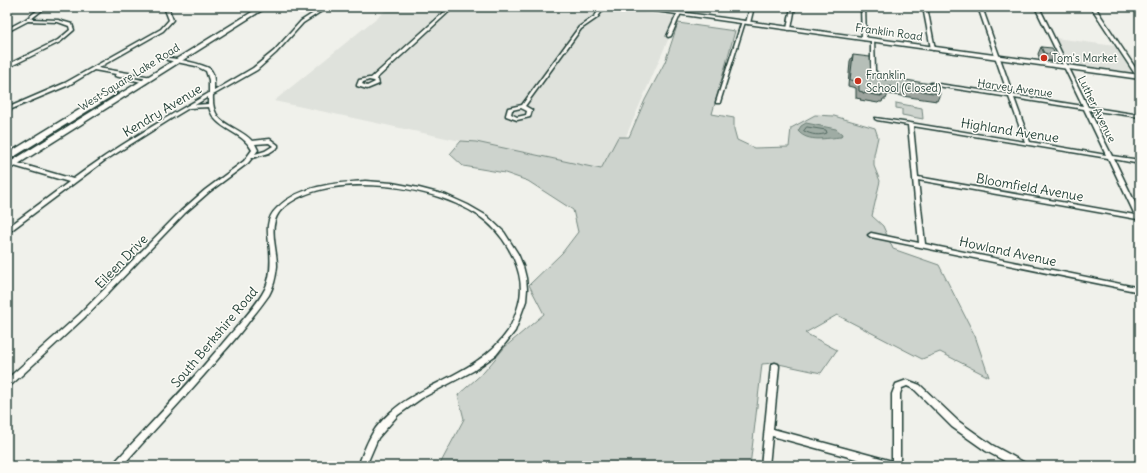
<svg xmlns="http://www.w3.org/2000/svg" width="1147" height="473" font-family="Delius,sans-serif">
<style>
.built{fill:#dfe2dc}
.green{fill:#cdd3cd;stroke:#768880}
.water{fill:#9faca4;stroke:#6c8077}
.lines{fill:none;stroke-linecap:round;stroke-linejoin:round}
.shore{stroke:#526961;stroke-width:1}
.minor-casing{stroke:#1f3d34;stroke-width:3}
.tertiary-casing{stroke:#1f3d34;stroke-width:3}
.trunk-casing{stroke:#1f3d34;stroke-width:3}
.minor{fill:#fdfcf7;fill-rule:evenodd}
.tertiary{fill:#fdfcf7;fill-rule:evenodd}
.trunk{fill:#fdfcf7;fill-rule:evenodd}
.wall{fill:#9da49e;stroke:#1f3d34}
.building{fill:#b6bfb8;stroke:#1f3d34}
.poi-dot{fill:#c8321e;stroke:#fdfcf7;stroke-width:1.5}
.labels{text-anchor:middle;stroke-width:3;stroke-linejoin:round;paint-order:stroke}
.far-street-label{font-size:11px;fill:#1f3d34;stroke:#fdfcf7}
.far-poi-label{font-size:11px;fill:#1f3d34;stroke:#fdfcf7;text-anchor:start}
.street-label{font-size:13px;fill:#1f3d34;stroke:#fdfcf7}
</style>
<rect width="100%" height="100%" fill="#f0f1eb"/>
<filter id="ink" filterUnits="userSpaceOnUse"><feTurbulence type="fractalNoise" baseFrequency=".025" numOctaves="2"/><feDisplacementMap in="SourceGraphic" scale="8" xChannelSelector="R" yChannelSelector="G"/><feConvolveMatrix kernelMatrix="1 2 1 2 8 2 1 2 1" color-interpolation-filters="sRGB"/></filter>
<g filter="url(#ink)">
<!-- built -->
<g class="built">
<polygon points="390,7 609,7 678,17 610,173 274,101"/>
<polygon points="1055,38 1115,46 1133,74 1069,65"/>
</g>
<!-- green -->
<g class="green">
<polygon points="678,23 735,31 712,114 734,118 734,129 737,140 754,148 789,147 791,128 815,115 834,116 875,128 878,137 874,155 874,166 880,181 872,216 883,226 893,249 939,265 975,336 989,377 940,352 922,359 837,315 805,333 837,350 821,373 774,363 762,364 750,466 439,466 464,419 458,395 484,372 505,347 544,314 529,285 562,253 578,232 573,210 528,181 505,173 463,166 450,154 461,141 476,142 601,169 618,137 629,137 645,100 665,62"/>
<polygon points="896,103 922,108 923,119 902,115 902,109 896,108"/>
</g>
<!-- water -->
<path class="water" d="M806,123L836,129L842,134L841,137C827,138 808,143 798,131L801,126Z"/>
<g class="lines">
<!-- shore -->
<path class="shore" d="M807,127L826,130L827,133C819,136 812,135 804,131Z"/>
<defs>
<g id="minor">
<polygon points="42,7 46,7 31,19 58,20 72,24 74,30 60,42 7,68 7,65 58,40 70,30 69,26 58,22 28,21 7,32 7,29 26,19"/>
<polygon points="164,7 168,7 173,20 163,31 98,68 152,77 152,79 150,79 121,75 146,81 146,83 115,76 115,75 116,74 94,70 69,85 7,111 7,108 65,83 161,29 169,20"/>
<path d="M323,7H328L303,23L276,53L257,70L213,95C211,127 235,123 252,141L270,139L278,145V147L269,153L252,158L248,163L209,192L185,213L84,318L10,386L7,387V379L80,314L181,211L205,190L244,161L252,150C242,130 215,131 209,107L189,108L174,117L104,161L9,232L7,233V228L69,182L7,164V160L73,179C116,147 162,120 209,93V80L206,71L196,66L167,60V58C174,58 204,64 210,69C215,74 214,84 214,91L253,68L274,51L301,21ZM208,97V104L195,105ZM269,143L273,146L265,151L255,154L258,150L255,144Z"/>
<path d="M450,7H454L376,79L378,80L379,84L367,89L357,86V85L359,80L369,78H371ZM369,80L374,81L375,82L367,86L362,84L363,82Z"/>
<path d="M601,7H605L597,18L581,29L525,106L532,110L530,117L517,120L506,116V115L508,108L522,105L579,27L595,16ZM521,108L527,111L526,115L517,117L511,114L512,110Z"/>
<polygon points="750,7 754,7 750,23 748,24 746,23"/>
<polygon points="791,7 795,7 791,29 789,30 787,29"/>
<polygon points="861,7 865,7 866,39 864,40 862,39"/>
<polygon points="923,7 927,7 935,49 933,50 931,49"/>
<path d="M978,7H982L1013,95L1083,106L1035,7H1039L1088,107L1140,115V117L1089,110L1112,156L1140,160V164L1114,159L1140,213V221L1137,219L918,180L925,244L1140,288V292L871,237L868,235L871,233L919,243L908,125L877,120L875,119V118L910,123L1025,142L1009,97L931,85L929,84L931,83L1008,94ZM1014,98L1084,109L1106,155L1030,142ZM913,126L1108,158L1135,215L918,177Z"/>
<polygon points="1091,7 1095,7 1140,75 1140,78 1137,77"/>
<polygon points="678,12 681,13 671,36 668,37 667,36"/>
<polygon points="742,21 745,22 720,102 720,103 716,103 716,102"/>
<polygon points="871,39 874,40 875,71 880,75 894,77 894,79 877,77 871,72"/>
<path d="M365,181L392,183L419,188L446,195L468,205L487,216L504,232L518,254L523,266L526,278L527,289L526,301L515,331L496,355L473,371L422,398L398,415L378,438L366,466H358C362,456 366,444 372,434C376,427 385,417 392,411C402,402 416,394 428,388C457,373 489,359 508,331C512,324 517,311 519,303C527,275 508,240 487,222C444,185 328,168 283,208C266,224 277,246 277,266C276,276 274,286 269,295C264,302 259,309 253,316C244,328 234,341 223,353C191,391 156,428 122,466H113L114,463C152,422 192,381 228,337C240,323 257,305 265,289C271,277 271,263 270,250C268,234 264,220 277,208C300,185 336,183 365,181Z"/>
<polygon points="775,363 778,364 779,366 773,429 892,461 892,394 896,384 907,380 920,385 958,421 992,445 1025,463 1026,466 1014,466 986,451 952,427 914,389 907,386 902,388 900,394 900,466 882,466 772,436 769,466 761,466 771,366 772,364"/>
</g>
<polygon id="tertiary" points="632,7 643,7 1140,75 1140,79 634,8"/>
<g id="trunk">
<polygon points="260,7 267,7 7,171 7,164"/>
<polygon points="110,91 113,91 117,93 7,161 7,154"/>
</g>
</defs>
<!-- minor casing -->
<use href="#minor" class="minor-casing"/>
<!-- tertiary casing -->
<use href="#tertiary" class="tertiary-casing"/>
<!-- trunk casing -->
<use href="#trunk" class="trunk-casing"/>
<!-- minor -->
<use href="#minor" class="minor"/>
<!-- tertiary -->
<use href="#tertiary" class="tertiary"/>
<!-- trunk -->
<use href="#trunk" class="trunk"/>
</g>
<!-- wall -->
<g class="wall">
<polygon points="724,7 737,7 737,9"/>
<polygon points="1041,47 1055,55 1051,61 1040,60 1038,54"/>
<polygon points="853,55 871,77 885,80 886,77 940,94 937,101 888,94 886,99 883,99 882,102 879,102 878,103 860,100 861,99 856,98 856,88 848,86 850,61"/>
</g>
<!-- building -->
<g class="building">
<polygon points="1041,47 1052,48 1055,55 1044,53"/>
<polygon points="853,55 870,57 871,77 886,80 886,77 938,85 940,94 888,86 888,92 884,91 884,95 881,95 881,96 863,93 863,92 859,91 859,81 850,80"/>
</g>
</g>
<!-- markers -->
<g class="poi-dot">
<circle cx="1044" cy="58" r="4"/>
<circle cx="858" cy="81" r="4"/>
</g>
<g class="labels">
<!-- far-street labels -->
<g class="far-street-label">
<text transform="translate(889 32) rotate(8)" y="4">Franklin Road</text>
<text transform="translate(129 77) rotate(-32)" y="4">West Square Lake Road</text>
<text transform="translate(1015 88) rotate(8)" y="4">Harvey Avenue</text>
<text transform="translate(1097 109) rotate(64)" y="4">Luther Avenue</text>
</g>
<!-- far-poi labels -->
<g class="far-poi-label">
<text x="1052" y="62">Tom's Market</text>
<text x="866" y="79">Franklin<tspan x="866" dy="13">School (Closed)</tspan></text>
</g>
<!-- street labels -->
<g class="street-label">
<text transform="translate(162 110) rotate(-31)" y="5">Kendry Avenue</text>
<text transform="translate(1010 130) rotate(9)" y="5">Highland Avenue</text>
<text transform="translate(1030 187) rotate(10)" y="5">Bloomfield Avenue</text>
<text transform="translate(1008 251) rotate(12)" y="5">Howland Avenue</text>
<text transform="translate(121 261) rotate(-46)" y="5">Eileen Drive</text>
<text transform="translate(214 337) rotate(-50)" y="5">South Berkshire Road</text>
</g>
</g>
<!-- margin -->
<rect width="1147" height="473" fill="none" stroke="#fdfcf7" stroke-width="24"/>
<rect x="12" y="12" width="1123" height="449" fill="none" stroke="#1f3d34" stroke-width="1.5" filter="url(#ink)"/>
</svg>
